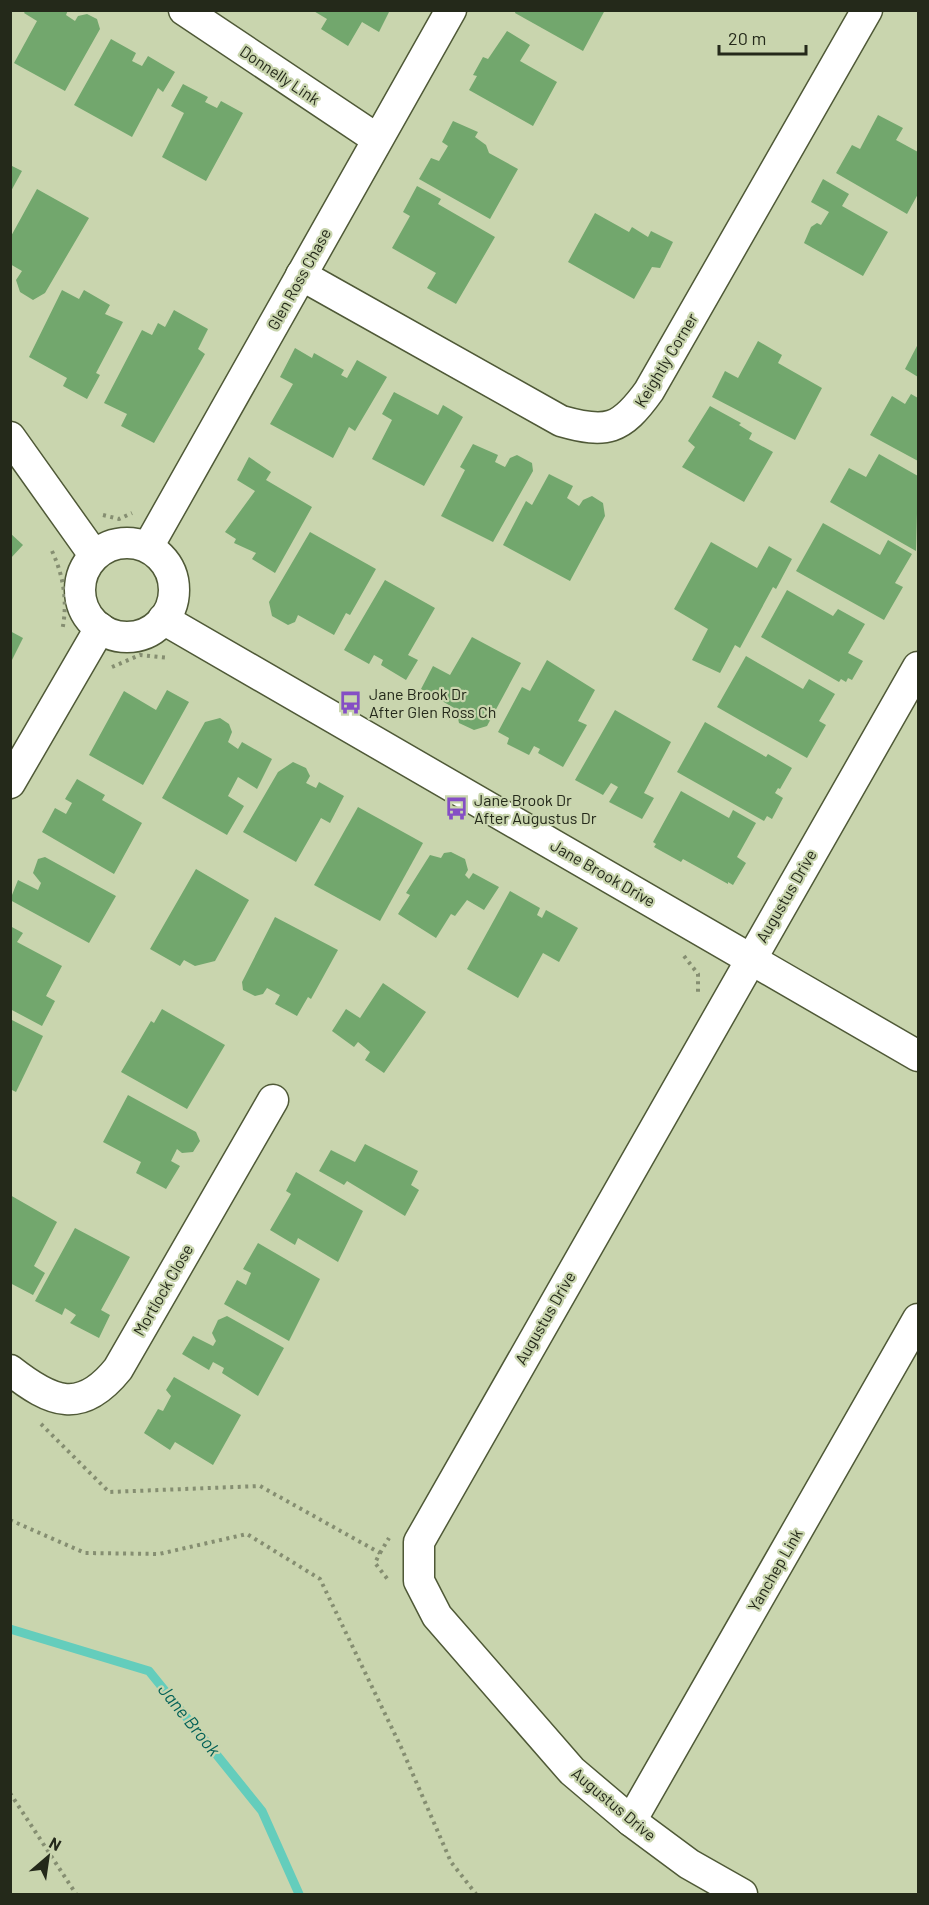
<svg xmlns="http://www.w3.org/2000/svg" width="929" height="1905" font-family="Barlow,sans-serif">
<style>
.lines{fill:none;stroke-linecap:round;stroke-linejoin:round}
.stream{stroke:#64cdbc;stroke-width:9}
.building{fill:#72a76d}
.minor-casing{stroke:#4f5937;stroke-width:33}
.path{stroke:#858e71;stroke-width:4;stroke-dasharray:3 4.5;stroke-linecap:butt}
.minor{stroke:#fff;stroke-width:30}
.labels{text-anchor:middle;stroke-width:4.5;stroke-linejoin:round;paint-order:stroke}
.street-label{font-size:16px;fill:#24291a;stroke:#c9d5ae}
.poi-label{font-size:16px;fill:#24291a;stroke:#c9d5ae;text-anchor:start}
.water-label{font-size:18px;font-style:italic;fill:#036157;stroke:#c9d5ae}
</style>
<rect width="100%" height="100%" fill="#c9d5ae"/>
<g class="lines">
<!-- stream -->
<polyline class="stream" points="10,1629 149,1671 262,1811 299,1894"/>
</g>
<!-- building -->
<g class="building">
<polygon points="26,10 68,10 66,15 75,21 78,16 87,14 97,19 100,29 65,91 14,63 37,21 24,13"/>
<polygon points="312,10 390,10 379,32 362,22 348,46 321,29 327,19"/>
<polygon points="516,10 605,10 583,51 515,13"/>
<polygon points="507,31 530,45 520,61 557,82 533,126 469,90 477,76 473,75 483,57 488,59"/>
<polygon points="111,39 136,53 132,61 142,66 148,56 175,72 163,92 158,88 132,137 74,105"/>
<polygon points="183,84 208,97 205,102 217,108 221,101 243,113 206,181 162,157 184,113 171,106"/>
<polygon points="878,115 903,128 896,140 918,152 918,194 907,214 836,173 852,145 860,149"/>
<polygon points="453,121 478,132 475,137 486,145 489,153 518,169 490,219 419,179 431,158 439,161 448,146 442,142"/>
<polygon points="10,165 22,171 10,193"/>
<polygon points="823,179 849,194 842,206 888,232 863,276 804,243 811,227 817,223 821,225 829,212 811,202"/>
<polygon points="417,186 441,199 438,204 495,237 456,304 427,288 436,273 392,248 410,216 403,212"/>
<polygon points="37,189 89,218 45,293 33,300 20,292 16,280 22,271 10,264 10,238"/>
<polygon points="595,213 629,232 632,227 648,237 651,231 673,242 660,268 652,267 634,299 568,262"/>
<polygon points="62,290 79,299 84,290 110,305 105,314 123,322 96,373 100,375 87,399 63,386 67,378 29,357"/>
<polygon points="174,310 208,329 198,349 205,354 154,443 121,426 127,414 104,403 142,330 152,335 158,323 165,327"/>
<polygon points="758,341 782,355 778,363 822,388 795,440 712,397 725,371 738,378"/>
<polygon points="918,344 918,377 905,369"/>
<polygon points="295,348 312,358 314,353 344,370 341,375 347,378 357,360 387,377 355,431 349,427 333,458 270,424 293,384 280,377"/>
<polygon points="394,392 438,415 443,405 463,417 424,486 372,459 392,420 382,414"/>
<polygon points="911,394 918,398 918,461 870,435 892,396 905,404"/>
<polygon points="710,406 741,423 739,425 752,433 749,439 773,452 744,502 682,467 695,447 688,441"/>
<polygon points="473,444 498,455 495,462 505,467 510,458 517,455 532,463 533,471 493,542 441,516 465,470 460,467"/>
<polygon points="879,454 918,476 916,551 830,502 849,468 866,477"/>
<polygon points="249,457 271,472 266,480 312,507 275,573 252,559 256,553 234,543 236,539 225,532 255,491 237,480"/>
<polygon points="549,474 573,486 567,498 579,506 583,500 592,496 603,503 605,516 570,581 503,545 526,501 532,505"/>
<polygon points="823,523 880,555 888,540 912,554 895,583 903,587 884,620 796,571"/>
<polygon points="310,532 376,569 350,615 346,613 334,635 298,615 295,622 288,625 272,616 269,602"/>
<polygon points="10,533 23,545 10,559"/>
<polygon points="711,542 757,568 769,546 792,559 776,589 773,587 740,648 735,645 720,673 692,660 708,629 674,609"/>
<polygon points="385,580 435,608 408,655 418,660 406,680 381,665 383,660 374,655 369,664 344,650"/>
<polygon points="787,590 833,616 838,609 865,624 848,653 863,661 852,680 848,678 846,682 841,679 839,682 761,637"/>
<polygon points="10,631 23,638 10,664"/>
<polygon points="472,637 521,663 487,726 474,730 459,723 456,709 421,689 433,666 450,675"/>
<polygon points="746,656 803,689 809,679 835,694 819,721 826,725 807,758 717,707"/>
<polygon points="547,660 595,690 578,721 587,725 563,767 538,753 540,749 534,746 529,755 507,744 509,738 498,732 522,687 530,691"/>
<polygon points="167,690 189,702 143,785 89,755 124,691 156,710"/>
<polygon points="615,710 671,742 644,793 654,798 642,819 609,802 618,787 611,783 603,795 575,780"/>
<polygon points="220,718 229,724 232,732 228,742 238,749 242,742 272,759 257,789 238,777 228,796 244,806 227,835 162,798 205,722"/>
<polygon points="705,722 766,757 768,754 792,768 780,789 778,788 775,793 783,798 772,819 767,816 764,821 677,772"/>
<polygon points="293,762 306,768 310,776 306,783 316,788 319,782 344,796 330,823 321,818 296,862 243,832 278,772"/>
<polygon points="77,779 105,795 102,800 142,823 114,874 42,832 55,808 66,814 72,803 65,799"/>
<polygon points="681,791 729,818 733,810 756,823 737,857 746,863 733,885 728,882 728,884 683,859 681,862 654,847 656,844 653,842"/>
<polygon points="358,807 423,843 380,921 314,885"/>
<polygon points="451,852 465,859 468,870 465,875 469,879 473,873 499,887 484,910 467,900 455,916 451,914 436,938 398,914 410,895 406,893 430,855 441,858 444,853"/>
<polygon points="45,857 116,896 89,943 10,900 18,880 38,890 41,883 33,873 38,859"/>
<polygon points="196,869 249,900 215,961 195,966 184,960 180,966 150,949"/>
<polygon points="510,891 540,908 537,915 542,918 546,910 578,928 559,962 543,953 518,998 467,969"/>
<polygon points="275,917 338,950 311,999 308,997 297,1016 275,1004 280,995 267,988 263,994 255,996 243,990 242,982"/>
<polygon points="10,926 23,933 17,942 62,966 46,996 55,1001 42,1026 10,1009"/>
<polygon points="383,983 426,1012 384,1073 365,1060 370,1052 358,1042 354,1047 332,1031 346,1009 360,1018"/>
<polygon points="162,1009 225,1045 187,1109 121,1072 151,1021 154,1023"/>
<polygon points="10,1019 43,1036 16,1092 10,1089"/>
<polygon points="128,1095 196,1132 200,1141 193,1152 182,1153 177,1149 171,1161 180,1166 166,1189 136,1173 141,1162 103,1142"/>
<polygon points="365,1144 418,1171 411,1185 419,1190 405,1216 347,1181 344,1185 319,1171 331,1150 355,1162"/>
<polygon points="296,1172 363,1211 338,1262 298,1238 295,1245 270,1230 291,1194 286,1191"/>
<polygon points="10,1195 57,1222 34,1266 45,1273 33,1295 10,1283"/>
<polygon points="75,1228 130,1257 101,1310 110,1315 99,1338 70,1323 76,1315 65,1308 62,1315 35,1301"/>
<polygon points="258,1243 320,1279 289,1341 224,1304 237,1280 246,1285 251,1273 243,1269"/>
<polygon points="227,1316 284,1348 258,1396 222,1373 224,1368 213,1362 209,1370 182,1354 193,1336 213,1346 216,1341 212,1333 218,1320"/>
<polygon points="174,1377 241,1415 213,1465 175,1442 170,1450 144,1433 158,1409 163,1411 171,1396 166,1390"/>
</g>
<g class="lines">
<defs>
<g id="minor">
<polyline points="184,10 377,139"/>
<path d="M301,275L561,421C607,434 621,430 649,391L867,10"/>
<polyline points="10,437 94,555"/>
<circle cx="127" cy="590" r="47"/>
<polyline points="148,547 451,10"/>
<polyline points="163,619 918,1056"/>
<polyline points="10,783 100,628"/>
<path d="M10,1370C52,1403 81,1415 118,1369L273,1100"/>
<polyline points="631,1821 918,1319"/>
<polyline points="742,1894 689,1864 631,1821 572,1771 437,1616 419,1581 419,1542 918,667"/>
</g>
</defs>
<!-- minor casing -->
<use href="#minor" class="minor-casing"/>
<!-- path -->
<g class="path">
<polyline points="103,515 119,519 132,513"/>
<path d="M52,551C64,577 68,603 62,631"/>
<polyline points="112,667 140,655 169,658"/>
<polyline points="684,956 698,974 698,992"/>
<polyline points="41,1424 109,1492 260,1486 380,1553 375,1563 389,1581"/>
<polyline points="10,1520 85,1553 159,1554 247,1534 320,1579 401,1747 451,1862 476,1894"/>
<polyline points="380,1553 389,1538"/>
<polyline points="10,1793 76,1894"/>
</g>
<!-- minor -->
<use href="#minor" class="minor"/>
</g>
<!-- icons -->
<defs>
<symbol id="bus-bare" viewBox="-9 -9 18 18"><path d="M-5-6H5V4H4V6H2V4H-2V6H-4V4H-5ZM-3.5-4V0h7V-4ZM-3.5 1.2v1.5H-2V1.2ZM2 1.2v1.5H3.5V1.2Z" fill="#854ec5" stroke="#c9d5ae" stroke-width="2.5" paint-order="stroke"/></symbol>
</defs>
<g fill-rule="evenodd">
<use href="#bus-bare" x="334" y="686" width="33" height="33"/>
<use href="#bus-bare" x="440" y="792" width="33" height="33"/>
</g>
<g class="labels">
<!-- street labels -->
<g class="street-label">
<text transform="translate(280 75) rotate(34)" y="6">Donnelly Link</text>
<text transform="translate(299 279) rotate(-61)" y="6">Glen Ross Chase</text>
<text transform="translate(666 360) rotate(-59)" y="6">Keightly Corner</text>
<text transform="translate(603 873) rotate(30)" y="6">Jane Brook Drive</text>
<text transform="translate(786 896) rotate(-60)" y="6">Augustus Drive</text>
<text transform="translate(163 1290) rotate(-60)" y="6">Mortlock Close</text>
<text transform="translate(545 1318) rotate(-60)" y="6">Augustus Drive</text>
<text transform="translate(775 1570) rotate(-60)" y="6">Yanchep Link</text>
<text transform="translate(614 1804) rotate(40)" y="6">Augustus Drive</text>
</g>
<!-- poi labels -->
<g class="poi-label">
<text x="369" y="700">Jane Brook Dr<tspan x="369" dy="18">After Glen Ross Ch</tspan></text>
<text x="474" y="806">Jane Brook Dr<tspan x="474" dy="18">After Augustus Dr</tspan></text>
</g>
<!-- water labels -->
<g class="water-label">
<text transform="translate(189 1720) rotate(51)" y="6">Jane Brook</text>
</g>
</g>
<!-- border -->
<rect width="929" height="1905" fill="none" stroke="#24291a" stroke-width="24"/>
<!-- north arrow -->
<g transform="translate(48 1857) rotate(29)" stroke="#c9d5ae" stroke-width="4.5" paint-order="stroke">
<path d="M0-4.5L10 22L0 15L-10 22Z" fill="#24291a"/>
<text y="-9" font-size="16" font-weight="bold" text-anchor="middle" fill="#24291a">N</text>
</g>
<!-- scale -->
<path d="M719 45v9h87v-9" fill="none" stroke="#24291a" stroke-width="3"/>
<text x="728" y="45" font-size="18" fill="#24291a" stroke="#c9d5ae" stroke-width="4.5" paint-order="stroke">20 m</text>
</svg>
